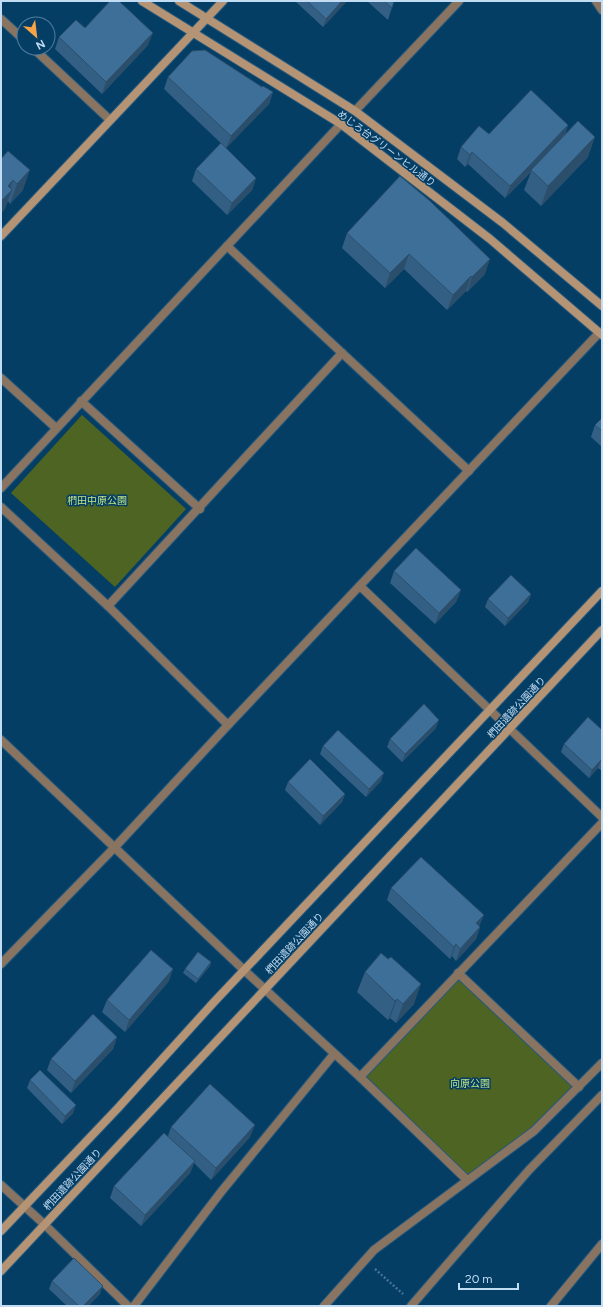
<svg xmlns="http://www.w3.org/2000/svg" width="603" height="1307" font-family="Figtree,'Noto Sans JP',sans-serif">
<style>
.green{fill:#4e6422}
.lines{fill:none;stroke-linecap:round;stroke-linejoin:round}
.street-casing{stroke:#275a7e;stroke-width:10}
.secondary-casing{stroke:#275a7e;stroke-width:10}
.path{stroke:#467495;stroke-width:2.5;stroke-dasharray:2 2;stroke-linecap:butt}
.street{stroke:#897461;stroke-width:8}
.secondary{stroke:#b49475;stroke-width:8}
.wall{fill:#345f84}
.shaded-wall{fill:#2b4e6b}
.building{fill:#3d6f99;stroke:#2b4e6b}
.labels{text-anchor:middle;stroke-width:3;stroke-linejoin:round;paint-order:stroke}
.street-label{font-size:10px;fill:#c2dcf3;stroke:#053e64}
.park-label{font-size:10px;fill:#c1e483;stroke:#053e64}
</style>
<rect width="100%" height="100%" fill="#053e64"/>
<!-- green -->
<g class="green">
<polygon points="82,415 186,509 115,587 11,493"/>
<polygon points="458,973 579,1087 534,1131 467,1180 360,1077"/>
</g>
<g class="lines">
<defs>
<g id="street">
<polyline points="596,1 602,10"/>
<polyline points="1,19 24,40"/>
<polyline points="33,48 110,120"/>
<polyline points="355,111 459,1"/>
<polyline points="227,246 469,471"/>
<polyline points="1,378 56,428"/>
<polyline points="81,401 200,509"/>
<polyline points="1,488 341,124"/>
<polyline points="1,507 108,606 228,725"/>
<polyline points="360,586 602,817"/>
<polyline points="108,606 342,353"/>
<polyline points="1,740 244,970 360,1077 467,1180"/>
<polyline points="1,964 115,847 228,725 599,333"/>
<polyline points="458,973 579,1087"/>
<polyline points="360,1077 602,823"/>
<polyline points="1,1185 44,1224 128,1306"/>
<polyline points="134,1306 221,1192 334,1054"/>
<polyline points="324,1306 374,1250 534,1131 602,1063"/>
<polyline points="411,1306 529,1170 602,1095"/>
<polyline points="551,1306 602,1244"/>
</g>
<g id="secondary">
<polyline points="142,1 341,124 490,239 602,335"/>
<polyline points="179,1 355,111 503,223 602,306"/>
<polyline points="1,236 223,1"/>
<polyline points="1,1231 118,1108 214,1002 602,591"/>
<polyline points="1,1271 602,630"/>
</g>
</defs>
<!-- street casing -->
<use href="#street" class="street-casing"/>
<!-- secondary casing -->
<use href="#secondary" class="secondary-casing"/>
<!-- path -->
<polyline class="path" points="375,1269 403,1294"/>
<!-- street -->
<use href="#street" class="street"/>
<!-- secondary -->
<use href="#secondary" class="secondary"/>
</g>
<!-- wall -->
<g class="wall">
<polygon points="295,1 347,1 323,27"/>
<polygon points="367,1 394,1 388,20"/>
<polygon points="59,37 148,45 102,94 55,49"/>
<polygon points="168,77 262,87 273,92 269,104 226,148 164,89"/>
<polygon points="568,125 565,135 588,157 541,206 524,190 531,172 505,198 468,164 465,167 457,159 461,147 489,134"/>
<polygon points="1,159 23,190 10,204 8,201 4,210"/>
<polygon points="196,169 256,178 252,190 227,215 192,181"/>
<polygon points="347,233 485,274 467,292 466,291 447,310 404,269 385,288 342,248"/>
<polygon points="602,418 602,447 591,437 595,425"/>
<polygon points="394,571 461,590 456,602 435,624 390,583"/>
<polygon points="531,594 528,602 505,626 485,607 488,599"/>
<polygon points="436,728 402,762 387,747 390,739"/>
<polygon points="602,730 602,771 598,768 589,778 561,752 564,744"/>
<polygon points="323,746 381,781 366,797 320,754"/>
<polygon points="288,782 345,794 342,802 320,825 285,790"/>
<polygon points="391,888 479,927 480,927 476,939 456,961 452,956 450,959 387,900"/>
<polygon points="211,962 210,966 196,983 183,973 185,969"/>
<polygon points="365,972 414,1004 396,1023 390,1018 388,1020 357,992"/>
<polygon points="169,981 125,1032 102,1012 107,1000"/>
<polygon points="117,1037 113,1049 71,1093 47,1070 51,1059"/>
<polygon points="30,1080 73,1113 62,1124 27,1088"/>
<polygon points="171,1127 250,1137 211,1180 194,1163 190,1173 141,1226 110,1198 114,1186 168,1136"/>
<polygon points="52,1281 100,1294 88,1306 67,1306 49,1289"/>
</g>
<!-- shaded-wall -->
<g class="shaded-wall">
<polygon points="342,1 347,1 323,27 326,19"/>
<polygon points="153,33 148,45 102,94 106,82"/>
<polygon points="273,92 269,104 226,148 231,136"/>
<polygon points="568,125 564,137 531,170 531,172 505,198 510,186"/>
<polygon points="595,137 588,157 541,206 548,186"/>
<polygon points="472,152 468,164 465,167 470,155"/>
<polygon points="30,170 23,190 10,204 17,184"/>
<polygon points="256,178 252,190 227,215 232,203"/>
<polygon points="13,180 9,193 12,190 4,210 1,213 1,201 8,186"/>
<polygon points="409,254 404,269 385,288 390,273"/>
<polygon points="490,259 485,274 467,292 472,277"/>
<polygon points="471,276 466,291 447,310 453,295"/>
<polygon points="461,590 456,602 435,624 439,613"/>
<polygon points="531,594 528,602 505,626 508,618"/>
<polygon points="439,720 436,728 402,762 405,754"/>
<polygon points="601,760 598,768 589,778 592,770"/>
<polygon points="384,773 381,781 366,797 369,789"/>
<polygon points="345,794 342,802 320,825 323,816"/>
<polygon points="484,915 479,927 476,923"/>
<polygon points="480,927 476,939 456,961 460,949"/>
<polygon points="456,944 452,956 450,959 454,947"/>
<polygon points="211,962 210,966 196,983 198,979"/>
<polygon points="173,969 169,981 125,1032 129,1020"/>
<polygon points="421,984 414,1004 396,1023 403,1004"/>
<polygon points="397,999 390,1018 388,1020 395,1001"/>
<polygon points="117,1037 113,1049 71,1093 75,1081"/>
<polygon points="76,1105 73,1113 62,1124 65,1116"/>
<polygon points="255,1125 250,1137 211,1180 216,1168"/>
<polygon points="195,1161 190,1173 141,1226 145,1215"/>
<polygon points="103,1286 100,1294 88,1306 83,1306"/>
</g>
<!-- building -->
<g class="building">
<polygon points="110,1 119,1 153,33 106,82 59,37 76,20 85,28"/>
<polygon points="307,1 342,1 326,19"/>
<polygon points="384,1 394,1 392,8"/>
<polygon points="205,50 262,87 263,86 273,92 231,136 168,77 192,51"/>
<polygon points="531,90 568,125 510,186 472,152 470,155 461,147 479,126 489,134"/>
<polygon points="578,121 595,137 548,186 531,170"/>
<polygon points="221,143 256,178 232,203 196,169"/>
<polygon points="8,151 30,170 17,184 13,180 8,186 12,190 1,201 1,159"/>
<polygon points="400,176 430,201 490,259 472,277 471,276 453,295 409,254 390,273 347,233"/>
<polygon points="602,418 602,431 595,425"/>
<polygon points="416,548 461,590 439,613 394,571"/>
<polygon points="511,575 531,594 508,618 488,599"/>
<polygon points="424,704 439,720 405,754 390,739"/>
<polygon points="588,717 602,730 602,761 601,760 592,770 564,744"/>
<polygon points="338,730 384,773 369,789 323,746"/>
<polygon points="310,759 345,794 323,816 288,782"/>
<polygon points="421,857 484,915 476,923 480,927 460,949 456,944 454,947 391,888"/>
<polygon points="151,950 173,969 129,1020 107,1000"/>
<polygon points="198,952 211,962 198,979 185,969"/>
<polygon points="381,953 388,959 391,957 421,984 403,1004 397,999 395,1001 365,972"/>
<polygon points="93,1014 117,1037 75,1081 51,1059"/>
<polygon points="40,1070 76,1105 65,1116 30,1080"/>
<polygon points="210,1084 255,1125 216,1168 171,1127"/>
<polygon points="164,1133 195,1161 145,1215 114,1186"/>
<polygon points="74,1258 103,1286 83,1306 79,1306 52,1281"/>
</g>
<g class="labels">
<!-- street labels -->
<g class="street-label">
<text transform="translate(387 148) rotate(37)" y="4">めじろ台グリーンヒル通り</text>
<text transform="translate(516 707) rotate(-47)" y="4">椚田遺跡公園通り</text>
<text transform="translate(294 943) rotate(-47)" y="4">椚田遺跡公園通り</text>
<text transform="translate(72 1179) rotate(-47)" y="4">椚田遺跡公園通り</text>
</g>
<!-- park labels -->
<g class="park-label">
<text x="97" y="504">椚田中原公園</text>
<text x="470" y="1087">向原公園</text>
</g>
</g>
<!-- border -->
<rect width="603" height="1307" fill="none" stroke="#c2dcf3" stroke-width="4"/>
<!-- north arrow -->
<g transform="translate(36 36) rotate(152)"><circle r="19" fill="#053e64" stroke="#517d9d"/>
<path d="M0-3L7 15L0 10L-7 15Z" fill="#f6a246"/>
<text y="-6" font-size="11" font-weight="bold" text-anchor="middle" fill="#c2dcf3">N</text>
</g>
<!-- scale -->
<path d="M459 1283v6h59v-6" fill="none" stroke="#c2dcf3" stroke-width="2"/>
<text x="465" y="1283" font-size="12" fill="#c2dcf3" stroke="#053e64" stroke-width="3" paint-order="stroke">20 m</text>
</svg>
